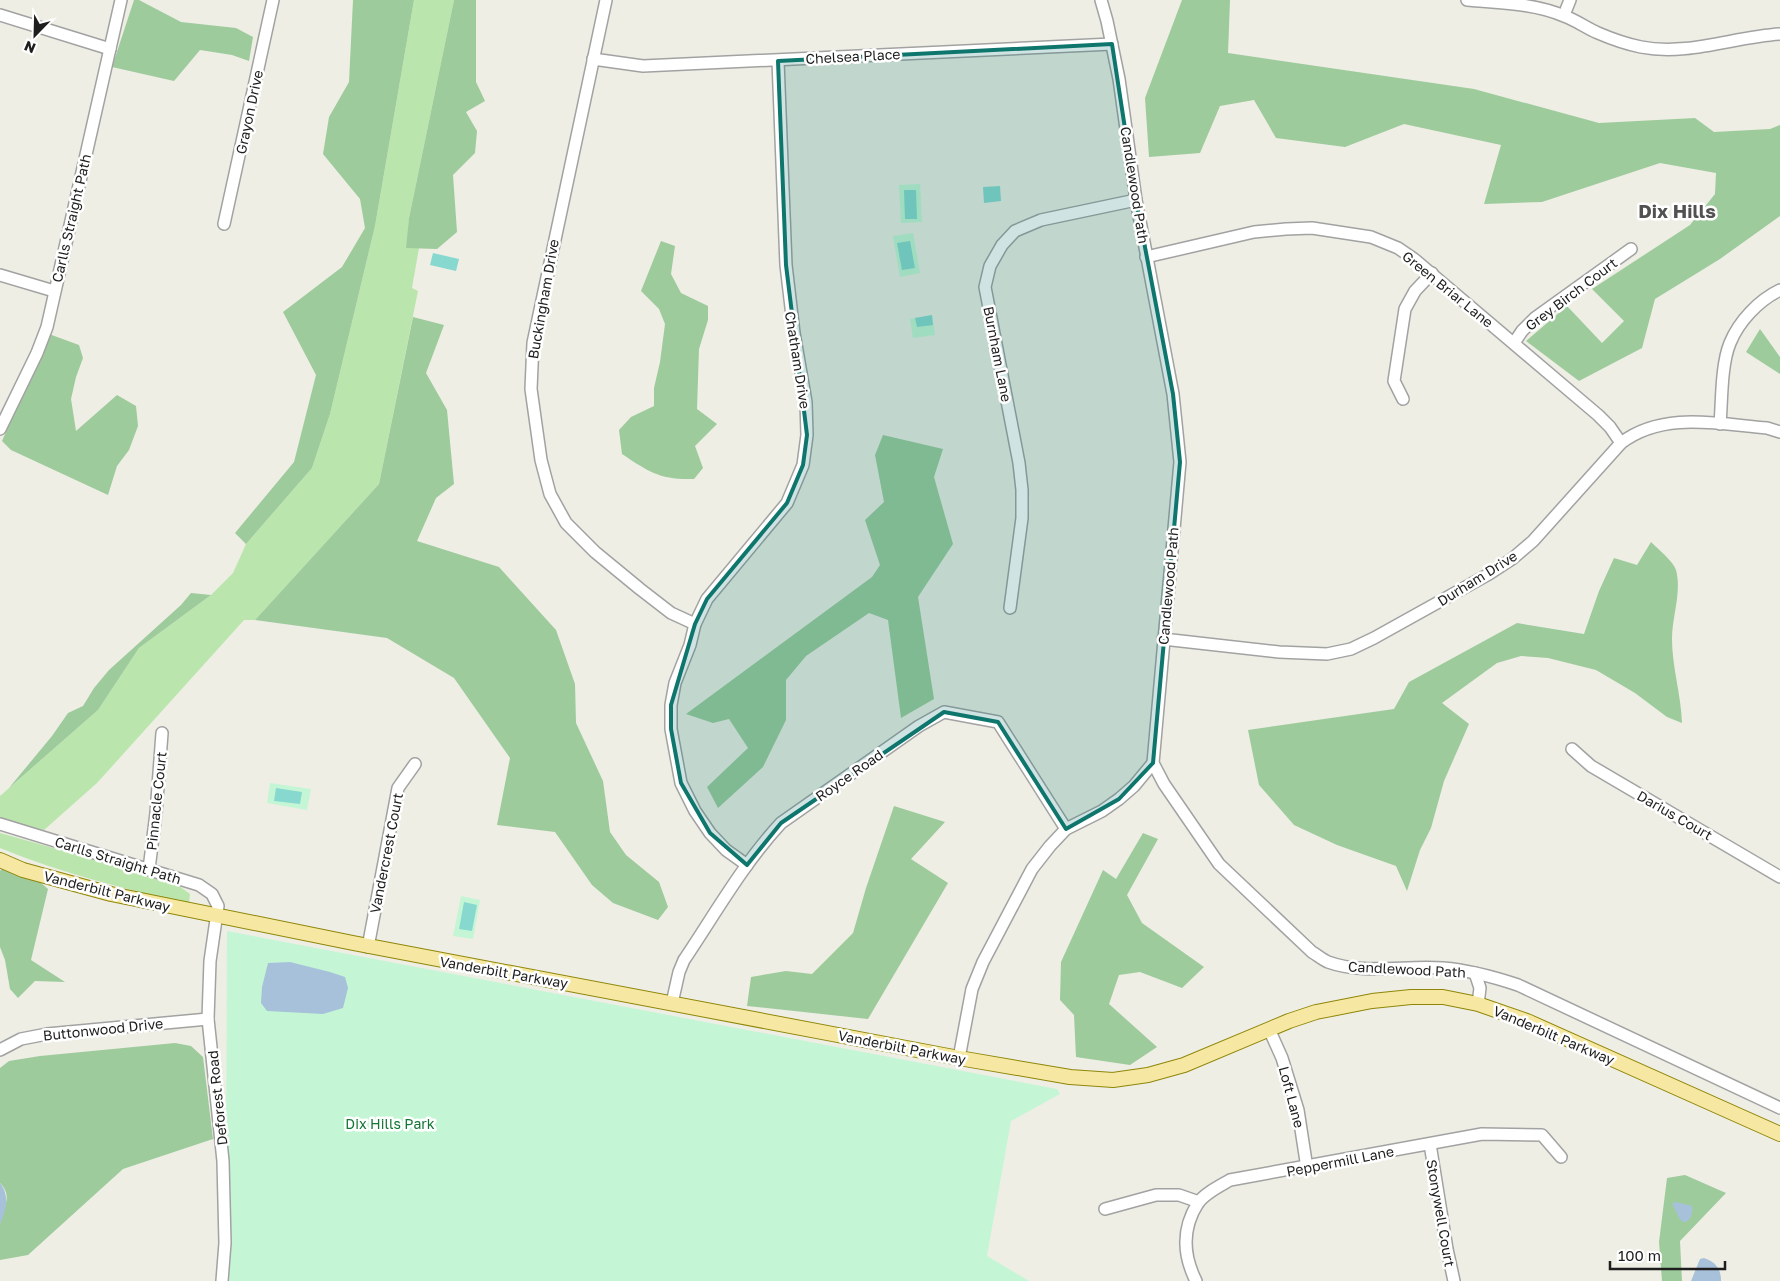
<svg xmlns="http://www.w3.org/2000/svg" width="1780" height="1281" font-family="'Golos Text',sans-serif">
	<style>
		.grass { fill: #bae6ad }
		.forest { fill: #9dcb9c }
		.park { fill: #c4f6d5 }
		.pitch { fill: #87d9cf }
		.water { fill: #a7c1da }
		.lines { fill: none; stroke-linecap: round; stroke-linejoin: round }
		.minor-casing { stroke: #a2a2a2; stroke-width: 14 }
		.major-casing { stroke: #8f8609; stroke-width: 16 }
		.minor { stroke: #fff; stroke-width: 11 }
		.major { stroke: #f6e8a2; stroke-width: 14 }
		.marked { fill: #0f766e; fill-opacity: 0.2; stroke: #0f766e; stroke-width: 4; stroke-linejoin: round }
		.labels { text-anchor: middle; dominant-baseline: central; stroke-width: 5; stroke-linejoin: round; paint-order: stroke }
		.street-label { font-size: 14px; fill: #1e1e1e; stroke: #fff }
		.park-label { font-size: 14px; fill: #127635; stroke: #fff }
		.district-label { font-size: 19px; font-weight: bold; fill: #515151; stroke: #fff }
	</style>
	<rect width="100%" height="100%" fill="#eeeee5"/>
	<g class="grass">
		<path d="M414,0H454L409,218L407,247L419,248L412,288L418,291L379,484L255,620H244L97,783L44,830L0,820V796L98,710L139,648L211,595L233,573L246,544L312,468L330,414L375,226Z"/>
		<path d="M0,833L146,874L179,886L190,894L189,904C125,889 61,873 0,848Z"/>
	</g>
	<g class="forest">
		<path d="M134,0H139L181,22L236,28L253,37L249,61L232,55L200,50L174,81L112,67Z"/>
		<path d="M353,0H414L375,226L330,414L312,468L246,544L235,533L294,462L316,375L283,312L342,267L365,228L360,199L323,154L329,117L349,82Z"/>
		<path d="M454,0H476V82L485,101L466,112L477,131L475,153L453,175L457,232L437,249L406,248L409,218Z"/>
		<path d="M1182,0H1230L1228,53L1474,89L1599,123L1695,118L1714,132L1770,129L1780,125V216L1720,259L1655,299L1642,348L1579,381L1526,341L1567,306L1602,343L1624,321L1592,289L1690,225L1715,194L1716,173L1660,163L1542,202L1484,204L1501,145L1404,124L1345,147L1276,138L1254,100L1220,106L1200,153L1149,157L1145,98Z"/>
		<path d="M661,241L675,246L671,274L681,293L708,306V320L699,349L697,409L717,424L695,446L703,468L694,479C660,480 649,472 622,454L619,430L631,417L654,406V388L660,362L665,324L659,309L641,291Z"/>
		<path d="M413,317L444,325L426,373L447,410L454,484L436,498L417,541L499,567L556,630L575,684L576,723L603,781L610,832L626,855L659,882L668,907L658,920L613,903L592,885L555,832L497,825L510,758L454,678L387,638L255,620L379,484Z"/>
		<path d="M1760,329L1780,357V374L1746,352Z"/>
		<path d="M49,334L79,345L83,358L76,377L71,399L76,431L117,395L136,406L138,426L129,450L117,466L108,495L11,450L2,441Z"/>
		<path d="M883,435L943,449L934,477L953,544L918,597L934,699L901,718L888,620L869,613L806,656L786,680V720L763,767L718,808L707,787L748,748L729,719L713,723L686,714L872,577L880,565L865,520L884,502L875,455Z"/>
		<path d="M1651,542C1657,548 1674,562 1676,570C1682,592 1672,616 1672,639C1672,667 1681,694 1682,723L1667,717L1635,693L1596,670L1548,658L1521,656L1497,663L1442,703L1469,724L1444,781L1431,828L1420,850L1407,891L1396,866L1337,845L1294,825L1259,785L1248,730L1394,709L1409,682L1517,623L1584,634L1599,591L1614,558L1637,565Z"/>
		<path d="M191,593L211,595L139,648L98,710L9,788L52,736L68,713L83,706L94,688L109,670L181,605Z"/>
		<path d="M894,806L945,822L911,859L948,883L868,1019L747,1006L751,977L786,971L812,974L853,933L866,888Z"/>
		<path d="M1143,833L1158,839L1127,895L1142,923L1204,967L1182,988L1140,972L1119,975L1109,1004L1157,1047L1130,1065L1076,1057L1074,1015L1060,1000L1061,962L1103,870L1116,879Z"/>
		<path d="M3,867L40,882L48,889L31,960L65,982L35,981L18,998L10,989L5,960L0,947V871Z"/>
		<path d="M175,1043L191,1046L203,1057L213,1139L123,1169L28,1255L0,1260C0,1249 0,1235 0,1224C2,1209 14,1197 0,1183V1068L9,1061L40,1056Z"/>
		<path d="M1685,1175L1726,1193L1680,1241L1682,1281H1662L1659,1242L1667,1178Z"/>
	</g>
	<g class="park">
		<path d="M920,184L922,222L901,223L899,185Z"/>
		<path d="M913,233L920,273L900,277L893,236Z"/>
		<path d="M932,315L935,335L913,338L910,319Z"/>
		<path d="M270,783L311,789L307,810L267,803Z"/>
		<path d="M461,896L480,900L473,939L453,936Z"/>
		<path d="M227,931L1057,1089L1060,1094L1011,1121L987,1256L1029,1281H223L226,1167Z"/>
	</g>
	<g class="pitch">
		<path d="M1000,186L1001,201L984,203L983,187Z"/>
		<path d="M904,190H916L917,219H905Z"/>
		<path d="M910,241L915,268L902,270L897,243Z"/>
		<path d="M433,253L459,259L456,271L430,265Z"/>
		<path d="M932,315L933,325L917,327L915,318Z"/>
		<path d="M276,788L302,792L300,804L274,801Z"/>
		<path d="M464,902L477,905L472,931L459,929Z"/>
	</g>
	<g class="water">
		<path d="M290,962L330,972L345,977L348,988L343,1008L323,1014L267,1011L261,1003L262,987L268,963Z"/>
		<path d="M0,1183C10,1195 6,1211 0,1224Z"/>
		<path d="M1676,1202L1692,1206C1694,1212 1688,1229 1680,1219C1677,1215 1676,1209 1672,1204Z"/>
		<path d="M1704,1258C1716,1262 1721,1269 1721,1281H1691L1700,1259Z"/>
	</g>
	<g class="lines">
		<g class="minor-casing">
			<g id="minor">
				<path d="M606,0L533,343L531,389L541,460L550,494L566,523L595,552L640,589L671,613L695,624"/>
				<path d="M1101,0L1107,21L1119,79L1136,200L1173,394L1180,462L1153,763L1164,784L1219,864L1312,952C1317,955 1323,960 1328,962C1364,975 1405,965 1443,968C1468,970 1494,977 1518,985L1780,1108"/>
				<path d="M1467,0C1499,3 1534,3 1564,16C1576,20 1586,28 1598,33C1612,39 1626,44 1641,47C1688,56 1733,37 1780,34"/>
				<path d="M0,15L110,49"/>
				<path d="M1564,15L1570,0"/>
				<path d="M593,59L643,66L1112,44"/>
				<path d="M224,224L273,0"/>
				<path d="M1146,257L1254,232L1286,229L1312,228L1371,237L1398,248L1414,259L1598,415L1610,427L1621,443"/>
				<path d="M0,275L54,291"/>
				<path d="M1514,343L1522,331L1535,318L1631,249"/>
				<path d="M1403,399L1394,381L1405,309L1415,291L1432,273"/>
				<path d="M1720,424C1722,400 1721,365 1730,343C1739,321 1759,300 1780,290"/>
				<path d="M0,429L37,353L47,327L121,0"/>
				<path d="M1010,608L1022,518V490L1019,463L985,287L990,266L1002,245L1015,231L1041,220L1136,200"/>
				<path d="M1163,639L1279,652L1327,654L1351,649L1374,638L1489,574L1512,559L1533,541L1621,443C1663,411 1718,424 1767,428L1780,432"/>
				<path d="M1572,749L1591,766L1780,877"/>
				<path d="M0,824L199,885L212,894L218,906L210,961L208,1019L223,1161L225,1243L222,1281"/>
				<path d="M747,865L726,850L710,833L695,811L681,783L671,729V705L675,683L690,645L695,624L707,599L787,503L803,465L807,435L806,402L794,333L786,265L778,61"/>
				<path d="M149,869L156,813L162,733"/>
				<path d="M368,947L398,788L415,764"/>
				<path d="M1475,973L1480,988L1478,1004"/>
				<path d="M672,1003L679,972L684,960C715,914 743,864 781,823L919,726L944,712L998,722L1066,829"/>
				<path d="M1269,1029L1282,1058L1298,1110L1307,1168"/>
				<path d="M0,1050L21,1039L47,1034L208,1019"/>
				<path d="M959,1058L972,989L983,962L1032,869L1050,846L1066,829L1102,811L1119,799L1134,786L1153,763"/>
				<path d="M1430,1144L1447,1249L1454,1281"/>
				<path d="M1105,1209L1156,1195H1179L1199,1202"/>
				<path d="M1196,1281C1183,1255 1182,1228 1198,1203C1205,1193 1220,1186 1230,1180L1482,1134L1542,1135L1561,1157"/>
			</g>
		</g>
		<g class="major-casing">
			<path id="major" d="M0,860L23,870L111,894L353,943L959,1058L1070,1077L1113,1080L1148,1075L1184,1065L1289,1021L1316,1012L1372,1001L1411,997H1443L1478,1004L1527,1021L1780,1134"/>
		</g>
		<use href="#minor" class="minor"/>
		<use href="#major" class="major"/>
	</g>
	<path class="marked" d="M1112,44L1136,200L1173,394L1180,462L1153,763L1119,799L1066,829L998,722L944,712L781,823L747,865L710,833L681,783L671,729V705L695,624L707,599L787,503L803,465L807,435L786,265L778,61Z"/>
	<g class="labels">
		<g class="street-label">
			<text transform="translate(853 56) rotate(-3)">Chelsea Place</text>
			<text transform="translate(249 112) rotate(-78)">Grayon Drive</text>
			<text transform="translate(1135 185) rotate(81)">Candlewood Path</text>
			<text transform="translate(71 218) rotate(-77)">Carlls Straight Path</text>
			<text transform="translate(1448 289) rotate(39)">Green Briar Lane</text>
			<text transform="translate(1571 294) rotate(-37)">Grey Birch Court</text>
			<text transform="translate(543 299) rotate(-80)">Buckingham Drive</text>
			<text transform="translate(998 354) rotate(79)">Burnham Lane</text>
			<text transform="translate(798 360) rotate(81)">Chatham Drive</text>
			<text transform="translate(1477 578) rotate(-32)">Durham Drive</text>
			<text transform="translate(1168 586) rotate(-85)">Candlewood Path</text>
			<text transform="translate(849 775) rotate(-35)">Royce Road</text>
			<text transform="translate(156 801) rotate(-84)">Pinnacle Court</text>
			<text transform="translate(1675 815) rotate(30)">Darius Court</text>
			<text transform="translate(386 853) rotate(-79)">Vandercrest Court</text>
			<text transform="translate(118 860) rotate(17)">Carlls Straight Path</text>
			<text transform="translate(107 891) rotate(14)">Vanderbilt Parkway</text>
			<text transform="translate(1407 969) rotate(3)">Candlewood Path</text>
			<text transform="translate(504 972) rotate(10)">Vanderbilt Parkway</text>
			<text transform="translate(103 1029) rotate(-6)">Buttonwood Drive</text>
			<text transform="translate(1554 1035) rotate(23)">Vanderbilt Parkway</text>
			<text transform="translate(902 1047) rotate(11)">Vanderbilt Parkway</text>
			<text transform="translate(1292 1097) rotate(75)">Loft Lane</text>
			<text transform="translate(217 1098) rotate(-96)">Deforest Road</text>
			<text transform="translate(1340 1161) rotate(-11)">Peppermill Lane</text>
			<text transform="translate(1441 1213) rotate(80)">Stonywell Court</text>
		</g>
		<g class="park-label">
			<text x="390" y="1123">Dix Hills Park</text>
		</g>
		<g class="district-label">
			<text x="1677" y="210">Dix Hills</text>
		</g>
	</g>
	<g transform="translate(35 35) rotate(203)" stroke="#ffffff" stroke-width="4" paint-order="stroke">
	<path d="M0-4L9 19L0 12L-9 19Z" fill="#1e1e1e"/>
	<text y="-8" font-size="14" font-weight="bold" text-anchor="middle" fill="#1e1e1e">N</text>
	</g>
	<path d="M1610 1261v8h115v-8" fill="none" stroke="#1e1e1e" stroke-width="2.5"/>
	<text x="1618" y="1261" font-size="15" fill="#1e1e1e" stroke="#ffffff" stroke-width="4" paint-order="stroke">100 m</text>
</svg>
